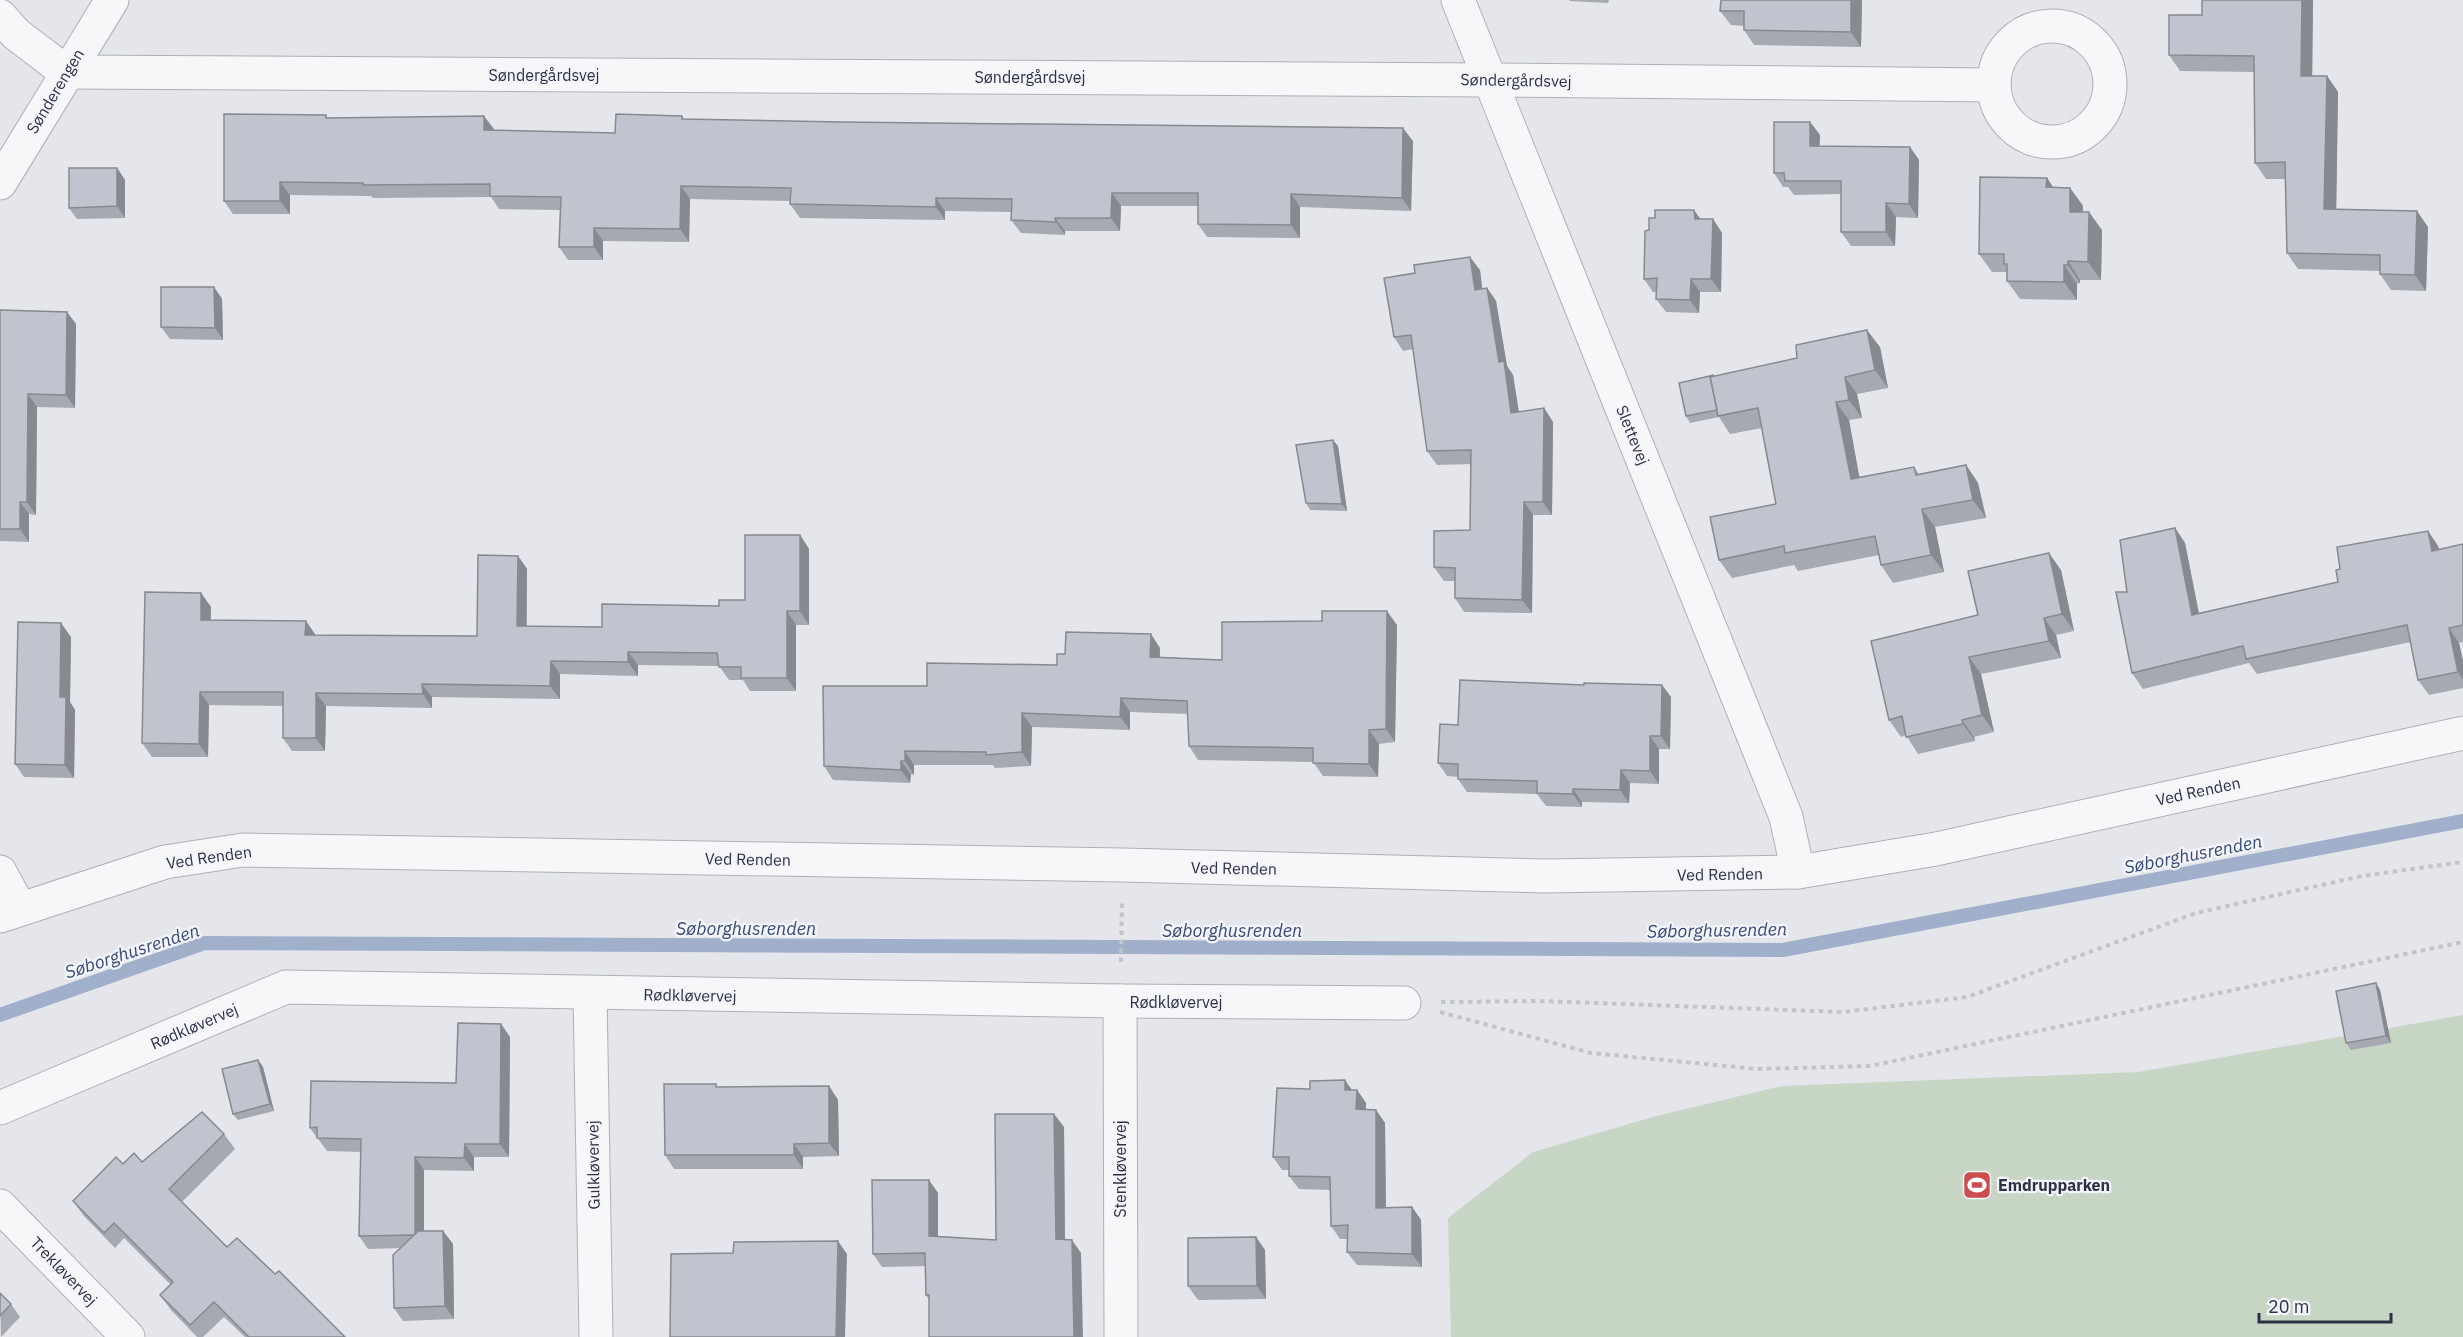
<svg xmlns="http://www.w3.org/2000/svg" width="2463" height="1337" font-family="'IBM Plex Sans',sans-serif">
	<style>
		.green { fill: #c7d5c5 }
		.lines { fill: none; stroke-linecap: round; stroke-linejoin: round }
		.stream { stroke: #a0afca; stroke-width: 14 }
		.minor-casing { stroke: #adb0b9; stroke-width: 35 }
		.path { stroke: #c2c4cb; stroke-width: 4; stroke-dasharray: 4.5 4.5; stroke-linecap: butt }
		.minor { stroke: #f7f7fa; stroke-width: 33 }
		.wall { fill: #a6a9b1 }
		.shaded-wall { fill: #878990 }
		.building { fill: #c1c4ce; stroke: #878990; stroke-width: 1.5 }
		.labels { text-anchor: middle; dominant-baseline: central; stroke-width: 4.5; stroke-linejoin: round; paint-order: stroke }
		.street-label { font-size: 16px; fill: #2c3144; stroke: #f4f5f9 }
		.poi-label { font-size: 16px; font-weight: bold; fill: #2c3144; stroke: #f4f5f9; text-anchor: start }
		.water-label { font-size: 18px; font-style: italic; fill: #364a77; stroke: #f4f5f9 }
	</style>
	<rect width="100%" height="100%" fill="#e4e6eb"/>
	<path class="green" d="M2463,1015V1337H1451L1448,1218L1533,1152L1656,1116L1782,1086L2139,1072Z"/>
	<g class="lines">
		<path class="stream" d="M0,1015L205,943L1783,950L2463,821"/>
		<g class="minor-casing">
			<g id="minor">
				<path d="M1458,0L1786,817L1798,872"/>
				<path d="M0,16L16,34L66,72L1491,80L1994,85"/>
				<circle cx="2052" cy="84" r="58"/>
				<path d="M0,183L112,0"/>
				<path d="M0,872L20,909"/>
				<path d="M0,916L165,862L243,850L1123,865L1546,876L1798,872L1936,849L2463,733"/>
				<path d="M590,994L596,1337"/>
				<path d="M1120,1001L1121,1337"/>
				<path d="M0,1108L286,987L1120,1001L1404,1003"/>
				<path d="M0,1206L128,1337"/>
			</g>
		</g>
		<g class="path">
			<path d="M1121,962L1122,903"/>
			<path d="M1441,1002L1540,1001L1843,1012L1967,997L2196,913L2362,876L2463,862"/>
			<path d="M1440,1012L1591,1053L1757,1069L1870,1066L2463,942"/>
		</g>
		<use href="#minor" class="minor"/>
	</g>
	<g class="wall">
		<path d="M1569,0H1609L1608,3L1570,1Z"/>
		<path d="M1721,0H1862L1861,47L1754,45L1744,30V26L1731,25L1720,11Z"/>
		<path d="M2202,0H2313L2312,76H2327L2338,92L2336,209L2428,227L2426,291L2391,290L2380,274V271L2298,269L2287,253L2285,179H2266L2255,163V72L2180,71L2169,55L2202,15Z"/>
		<path d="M326,115L327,118L494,130L615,133L682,116L684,119L1413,141L1411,211L1300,207V238L1207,237L1198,224V206H1121L1120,231H1065V235L1021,233L1011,220L1012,212L945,211V220L800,218L790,204V201L690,199L689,242L603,241V260H568L559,247L560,210L499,209L491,197L373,198L371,196L290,195V214H233L224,201Z"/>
		<path d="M1810,122L1820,135L1819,146L1910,147L1919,160L1918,218L1896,217L1895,246H1851L1841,232V194L1794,195L1788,187H1783L1774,173Z"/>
		<path d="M117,168L125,180V218L77,219L69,208Z"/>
		<path d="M2047,178L2053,187L2070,188L2083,206V212L2102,230L2101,280H2080V283L2077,284V300L2020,299L2007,281V272H1992L1979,254Z"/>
		<path d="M1701,219H1713L1722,233L1721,292H1700L1699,313L1666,312L1656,299V292H1653L1644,279Z"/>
		<path d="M1480,270L1482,289L1487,288L1496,301L1507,366L1513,375L1519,412L1544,408L1553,422L1552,515H1533L1532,613L1464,612L1455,598V581H1444L1434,567L1470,530L1471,464L1437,465L1427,451L1413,349L1403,351L1394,337Z"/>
		<path d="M214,287L222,299L223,340L170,339L161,327Z"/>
		<path d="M0,310L67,312L76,324L75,408L37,407L36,515L29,514V542L0,541Z"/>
		<path d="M1880,347L1888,388L1857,394L1862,418L1849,420L1859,477L1914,467L1919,474L1966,465L1978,483L1986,518L1935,527L1944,572L1893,583L1881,565L1879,555L1798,571L1794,565L1732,578L1719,560L1776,504L1762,428L1730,434L1719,417L1690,423L1686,416Z"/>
		<path d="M1338,446L1347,511L1310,510L1306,503Z"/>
		<path d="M2175,528L2185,543L2199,613L2338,582L2340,569L2428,531L2438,546L2439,550L2463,544V642L2459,643L2463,661V688L2429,695L2418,680L2411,642L2257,674L2249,663L2143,689L2132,673L2127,592Z"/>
		<path d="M800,535L809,549V625H796V691H750L743,680H729L719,666L638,665V676L560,674V699L432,697V708L326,706L325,751H292L283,738V706L209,705L208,757H152L142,743L201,593L211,607V620L315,635L477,636L518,556L527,569V626L602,627L719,606L745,600Z"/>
		<path d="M2061,570L2074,631L2056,635L2061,658L1981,674L1994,732L1974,737L1975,741L1918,754L1906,735L1901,737L1889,720L1978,615Z"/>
		<path d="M1397,625L1395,742L1379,744L1378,777L1323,776L1313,762L1198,760L1189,746L1188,714L1130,712V730L1032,727L1031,766L995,768L993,765H914V775L911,774L910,783L833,780L824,766L927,686L1057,665L1065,654L1160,648V657L1222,660Z"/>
		<path d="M71,637L70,702L75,710L74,778L24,777L15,764Z"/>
		<path d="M1584,685H1662L1671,697L1670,749H1659V784L1630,783L1629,803L1582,802V807L1546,806L1537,794L1467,792L1458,779V777L1447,776L1438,763Z"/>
		<path d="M2376,983L2380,990L2391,1043L2351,1050L2346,1043Z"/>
		<path d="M501,1024L510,1037L509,1157H474V1171L424,1170V1231H443L453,1244L454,1319L403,1321L394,1308L401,1248L368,1249L359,1236L361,1152L327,1151L310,1128L456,1083Z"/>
		<path d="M258,1060L263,1067L274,1111L238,1120L233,1114Z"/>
		<path d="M829,1086L838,1100L839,1156L803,1157V1169H674L665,1155Z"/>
		<path d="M1352,1090H1357L1366,1103V1110H1376L1385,1123L1386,1208L1412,1207L1421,1220L1422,1267L1357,1265L1347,1252L1348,1239H1340L1331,1226L1330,1190L1299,1189L1289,1176V1170H1282L1273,1157Z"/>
		<path d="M1054,1114L1064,1127L1065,1240L1081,1253L929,1300L926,1295L925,1266L882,1267L873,1254L938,1193V1236L996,1240Z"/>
		<path d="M224,1134L235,1149L182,1202L227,1247L275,1274L345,1337H245L224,1317L203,1337H197L171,1310L160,1295L171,1285L124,1238L115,1248L84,1216L73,1201L123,1164L142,1162Z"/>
		<path d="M1256,1237L1265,1250L1266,1299L1198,1300L1188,1286Z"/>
		<path d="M0,1293L11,1304L20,1317L1,1337Z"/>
	</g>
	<g class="shaded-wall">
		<path d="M1851,0H1862L1861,47L1851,32Z"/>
		<path d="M2302,0H2313L2312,92L2301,76Z"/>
		<path d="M2327,76L2338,92L2336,225L2324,209Z"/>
		<path d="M484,116L494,129L493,143L484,130Z"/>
		<path d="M1810,122L1820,135L1819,160L1810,146Z"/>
		<path d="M1403,128L1413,141L1411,211L1402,198Z"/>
		<path d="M1910,147L1919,160L1918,218L1909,204Z"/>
		<path d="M117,168L125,180V218L117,206Z"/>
		<path d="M2047,178L2059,197L2046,187Z"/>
		<path d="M280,182L290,195V214L280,201Z"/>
		<path d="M681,186L690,199L689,242L680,229Z"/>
		<path d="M2070,188L2083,206L2082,230L2070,212Z"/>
		<path d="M1112,193L1121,206L1120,231L1111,218Z"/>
		<path d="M1291,194L1300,207V238L1291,225Z"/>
		<path d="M936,198L945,211V220L936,207Z"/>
		<path d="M1886,203L1896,217L1895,246L1886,232Z"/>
		<path d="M1694,210L1704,224L1695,219Z"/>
		<path d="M2417,211L2428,227L2426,291L2415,275Z"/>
		<path d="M2089,212L2102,230L2101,280L2088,262Z"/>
		<path d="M1055,218L1065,231V235L1056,222Z"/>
		<path d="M1713,219L1722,233L1721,292L1711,279Z"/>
		<path d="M594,228L603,241V260L594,247Z"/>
		<path d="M1470,257L1480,270L1484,303L1475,290Z"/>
		<path d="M2068,261L2080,280V283L2068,265Z"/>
		<path d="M2064,265L2077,284V300L2064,282Z"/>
		<path d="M1691,279L1700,292L1699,313L1690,300Z"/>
		<path d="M214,287L222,299L223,340L215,328Z"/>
		<path d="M1487,288L1496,301L1507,366L1513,375L1521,426L1511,413L1499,362Z"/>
		<path d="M67,312L76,324L75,408L66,395Z"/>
		<path d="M1867,330L1880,347L1888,388L1875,370Z"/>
		<path d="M1845,377L1857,394L1862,418L1849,400Z"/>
		<path d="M28,394L37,407L36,515L27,502Z"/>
		<path d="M1836,402L1849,420L1863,497L1851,479Z"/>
		<path d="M1544,408L1553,422L1552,515L1543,502Z"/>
		<path d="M1333,440L1338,446L1347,511L1342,504Z"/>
		<path d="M1966,465L1978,483L1986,518L1973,500Z"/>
		<path d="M20,502L29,514V542L20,529Z"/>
		<path d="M1524,502L1533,515L1532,613L1522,600Z"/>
		<path d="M1922,509L1935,527L1944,572L1931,555Z"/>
		<path d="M2175,528L2185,543L2202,630L2192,615Z"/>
		<path d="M2428,531L2438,546L2443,567L2432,551Z"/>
		<path d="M800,535L809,549V625L800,611Z"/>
		<path d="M2049,553L2061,570L2074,631L2062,614Z"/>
		<path d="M518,556L527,569L526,639L517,626Z"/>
		<path d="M201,593L211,607L210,633L201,620Z"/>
		<path d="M787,611L796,625V691L787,678Z"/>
		<path d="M1387,611L1397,625L1395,742L1386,729Z"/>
		<path d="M2044,618L2056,635L2061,658L2049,641Z"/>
		<path d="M306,621L315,634V648L305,635Z"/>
		<path d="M61,623L71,637L70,702L75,710L74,778L65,765L60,697Z"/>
		<path d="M2449,628L2459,643L2463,661V680L2458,672Z"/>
		<path d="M1151,634L1160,648L1159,670L1150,657Z"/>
		<path d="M628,652L638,665V676L628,662Z"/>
		<path d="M1969,657L1981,674L1994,732L1982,715Z"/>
		<path d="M551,661L560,674V699L550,686Z"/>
		<path d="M422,684L432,697V708L423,694Z"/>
		<path d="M1662,685L1671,697L1670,749L1661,736Z"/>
		<path d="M200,692L209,705L208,757L199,744Z"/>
		<path d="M316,693L326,706L325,751L316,738Z"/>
		<path d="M1121,698L1130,712V730L1120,717Z"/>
		<path d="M1022,713L1032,727L1031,766L1022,752Z"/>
		<path d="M1962,720L1974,737L1975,741L1963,724Z"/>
		<path d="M1369,730L1379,744L1378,777L1369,764Z"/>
		<path d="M1650,736L1659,749V784L1650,771Z"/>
		<path d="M905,751L914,765V775L905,761Z"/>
		<path d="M901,761L911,774L910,783L901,770Z"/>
		<path d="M1621,770L1630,783L1629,803L1620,790Z"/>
		<path d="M1573,789L1582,802V807L1573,794Z"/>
		<path d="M2376,983L2380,990L2391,1043L2386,1036Z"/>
		<path d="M501,1024L510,1037L509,1157L500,1144Z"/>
		<path d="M258,1060L263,1067L274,1111L270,1104Z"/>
		<path d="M1345,1080L1354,1093L1345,1090Z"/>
		<path d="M829,1086L838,1100L839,1156L829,1143Z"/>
		<path d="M1357,1090L1366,1103L1365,1123L1356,1109Z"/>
		<path d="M1376,1110L1385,1123L1386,1221L1376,1208Z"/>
		<path d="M1054,1114L1064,1127L1065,1252L1056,1239Z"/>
		<path d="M465,1144L474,1157V1171L464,1158Z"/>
		<path d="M794,1144L803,1157V1169L794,1155Z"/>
		<path d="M415,1157L424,1170V1247L415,1234Z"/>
		<path d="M929,1180L938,1193V1249L929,1236Z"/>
		<path d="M1412,1207L1421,1220L1422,1267L1412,1254Z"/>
		<path d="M443,1231L453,1244L454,1319L445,1306Z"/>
		<path d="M1256,1237L1265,1250L1266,1299L1257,1286Z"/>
		<path d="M1072,1240L1081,1253L1083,1337H1074Z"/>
		<path d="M838,1241L847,1254L845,1337H836Z"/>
	</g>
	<g class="building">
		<path d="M1721,0H1851V32L1744,30V11H1720Z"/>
		<path d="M2202,0H2302L2301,76H2327L2324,209L2417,211L2415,275L2380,274V255L2287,253L2285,162L2255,163L2254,56L2169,55V15H2202Z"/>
		<path d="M224,114L326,115V118L484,116V130L615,133L616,114L682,116V119L841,122L1403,128L1402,198L1291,194V225L1198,224V193H1112L1111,218H1055L1056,222L1011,220L1012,199L936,198V207L790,204L791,188L681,186L680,229L594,228V247H559L561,197L490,196V184L363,185V183L280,182V201H224Z"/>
		<path d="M1774,122H1810V146L1910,147L1909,204L1886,203V232H1841V181H1785L1784,173H1774Z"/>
		<path d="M69,168H117V206L69,208Z"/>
		<path d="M1980,177L2047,178L2046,187L2070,188V212H2089L2088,262L2068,261V265H2064V282L2007,281V264H2004V254H1979Z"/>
		<path d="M1655,210H1694L1695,219H1713L1711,279H1691L1690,300L1656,299L1657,278L1644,279L1645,231L1649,230V218H1655Z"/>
		<path d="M1470,257L1475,290L1487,288L1499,362L1504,361L1511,413L1544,408L1543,502H1524L1522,600L1455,598V568L1434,567V531L1470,530L1471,450L1427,451L1411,335L1394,337L1384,278L1415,273L1414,265Z"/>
		<path d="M161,287H214L215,328L161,327Z"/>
		<path d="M0,310L67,312L66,395L28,394L27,502H20V529H0Z"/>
		<path d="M1867,330L1875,370L1845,377L1849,400L1836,402L1851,479L1914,467L1916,475L1966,465L1973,500L1922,509L1931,555L1881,565L1875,536L1785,553L1784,546L1719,560L1710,517L1776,504L1758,408L1718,416L1710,377L1797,358L1796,345Z"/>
		<path d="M1714,375L1710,377L1717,410L1686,416L1679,383Z"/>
		<path d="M1333,440L1342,504L1306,503L1296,445Z"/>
		<path d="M2175,528L2192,615L2338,582L2336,570L2340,569L2337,547L2428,531L2432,551L2463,544V625L2449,628L2458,672L2418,680L2407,625L2246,659L2243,646L2132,673L2116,592H2127L2120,540Z"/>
		<path d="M745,535H800V611H787V678H741V667H719L717,653L628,652V662L551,661L550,686L422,684L423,694L316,693V738H283V692H200L199,744L142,743L145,592L201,593V620L306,621L305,635L477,636L478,555L518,556L517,626L602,627V604L719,606V600H745Z"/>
		<path d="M2049,553L2062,614L2044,618L2049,641L1969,657L1982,715L1962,720L1963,724L1906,737L1902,716L1889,720L1871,641L1978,615L1968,571Z"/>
		<path d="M1322,611H1387L1386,729L1369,730V764L1313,763V748L1189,746L1187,701L1121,698L1120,717L1022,713V752L986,755V752L905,751V761H901V770L824,766L823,686H927V663L1057,665V654H1065L1066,632L1151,634L1150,657L1222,660V622L1322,621Z"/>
		<path d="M18,622L61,623L60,697H66L65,765L15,764Z"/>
		<path d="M1460,680L1584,685V683L1662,685L1661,736H1650V771L1621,770L1620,790L1573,789V794L1537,793V781L1458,779V764L1438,763L1440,724L1458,725Z"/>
		<path d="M2376,983L2386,1036L2346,1043L2336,991Z"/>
		<path d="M458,1023L501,1024L500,1144H465L464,1158L415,1157V1234L418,1231H443L445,1306L394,1308L393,1255L414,1235L359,1236L361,1139L317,1138V1127L310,1128L311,1081L456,1083Z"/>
		<path d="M258,1060L270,1104L233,1114L222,1069Z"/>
		<path d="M1345,1080V1090H1357L1356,1109L1376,1110V1208L1412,1207V1254L1347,1252L1348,1225L1331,1226L1330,1177L1289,1176V1157H1273L1277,1088L1310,1089V1081Z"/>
		<path d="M664,1084H716V1087L829,1086V1143L794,1144V1155H665Z"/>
		<path d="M202,1112L224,1134L169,1189L227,1247L237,1238L275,1274L279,1271L345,1337H249L214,1302L190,1325L160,1295L173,1282L114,1223L104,1233L73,1201L116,1157L123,1164L134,1153L142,1162Z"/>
		<path d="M995,1114H1054L1056,1239L1072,1240L1074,1337H929V1295H926L925,1253L873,1254L872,1180H929V1236L996,1240Z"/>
		<path d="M1256,1237L1257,1286H1188V1238Z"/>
		<path d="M838,1241L836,1337H670L671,1254L733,1253L734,1242Z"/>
		<path d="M0,1293L11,1304L0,1316Z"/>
	</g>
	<defs>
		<g id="stadium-square" transform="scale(1.5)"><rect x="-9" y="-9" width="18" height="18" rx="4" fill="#cc4d4f" stroke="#f4f5f9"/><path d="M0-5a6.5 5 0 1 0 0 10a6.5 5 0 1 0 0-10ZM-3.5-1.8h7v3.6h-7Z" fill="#fff"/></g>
	</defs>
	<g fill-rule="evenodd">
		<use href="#stadium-square" x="1977" y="1185"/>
	</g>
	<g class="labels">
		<g class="street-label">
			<text x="544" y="75">Søndergårdsvej</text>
			<text x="1030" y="77">Søndergårdsvej</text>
			<text transform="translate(1516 80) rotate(1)">Søndergårdsvej</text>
			<text transform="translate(55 91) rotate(-59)">Sønderengen</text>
			<text transform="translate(1633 435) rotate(68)">Slettevej</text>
			<text transform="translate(2198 791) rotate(-12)">Ved Renden</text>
			<text transform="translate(209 857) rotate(-8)">Ved Renden</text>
			<text transform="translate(748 859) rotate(1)">Ved Renden</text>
			<text transform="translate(1234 868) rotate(1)">Ved Renden</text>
			<text transform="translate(1720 874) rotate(-1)">Ved Renden</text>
			<text transform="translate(690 995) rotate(1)">Rødkløvervej</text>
			<text x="1176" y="1002">Rødkløvervej</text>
			<text transform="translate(194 1026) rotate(-23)">Rødkløvervej</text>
			<text transform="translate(593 1165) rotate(-91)">Gulkløvervej</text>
			<text transform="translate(1120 1169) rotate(-90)">Stenkløvervej</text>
			<text transform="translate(64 1271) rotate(46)">Trekløvervej</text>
		</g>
		<g class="poi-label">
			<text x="1998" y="1185">Emdrupparken</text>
		</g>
		<g class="water-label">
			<text transform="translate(2193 854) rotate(-11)">Søborghusrenden</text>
			<text x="746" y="928">Søborghusrenden</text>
			<text x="1232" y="930">Søborghusrenden</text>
			<text transform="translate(1717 930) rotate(-1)">Søborghusrenden</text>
			<text transform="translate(132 951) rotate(-18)">Søborghusrenden</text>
		</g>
	</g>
	<path d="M2259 1313v9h132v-9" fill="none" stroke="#2c3144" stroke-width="3"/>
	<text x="2268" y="1313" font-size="18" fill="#2c3144" stroke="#f4f5f9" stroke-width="4.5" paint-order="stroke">20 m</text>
</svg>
